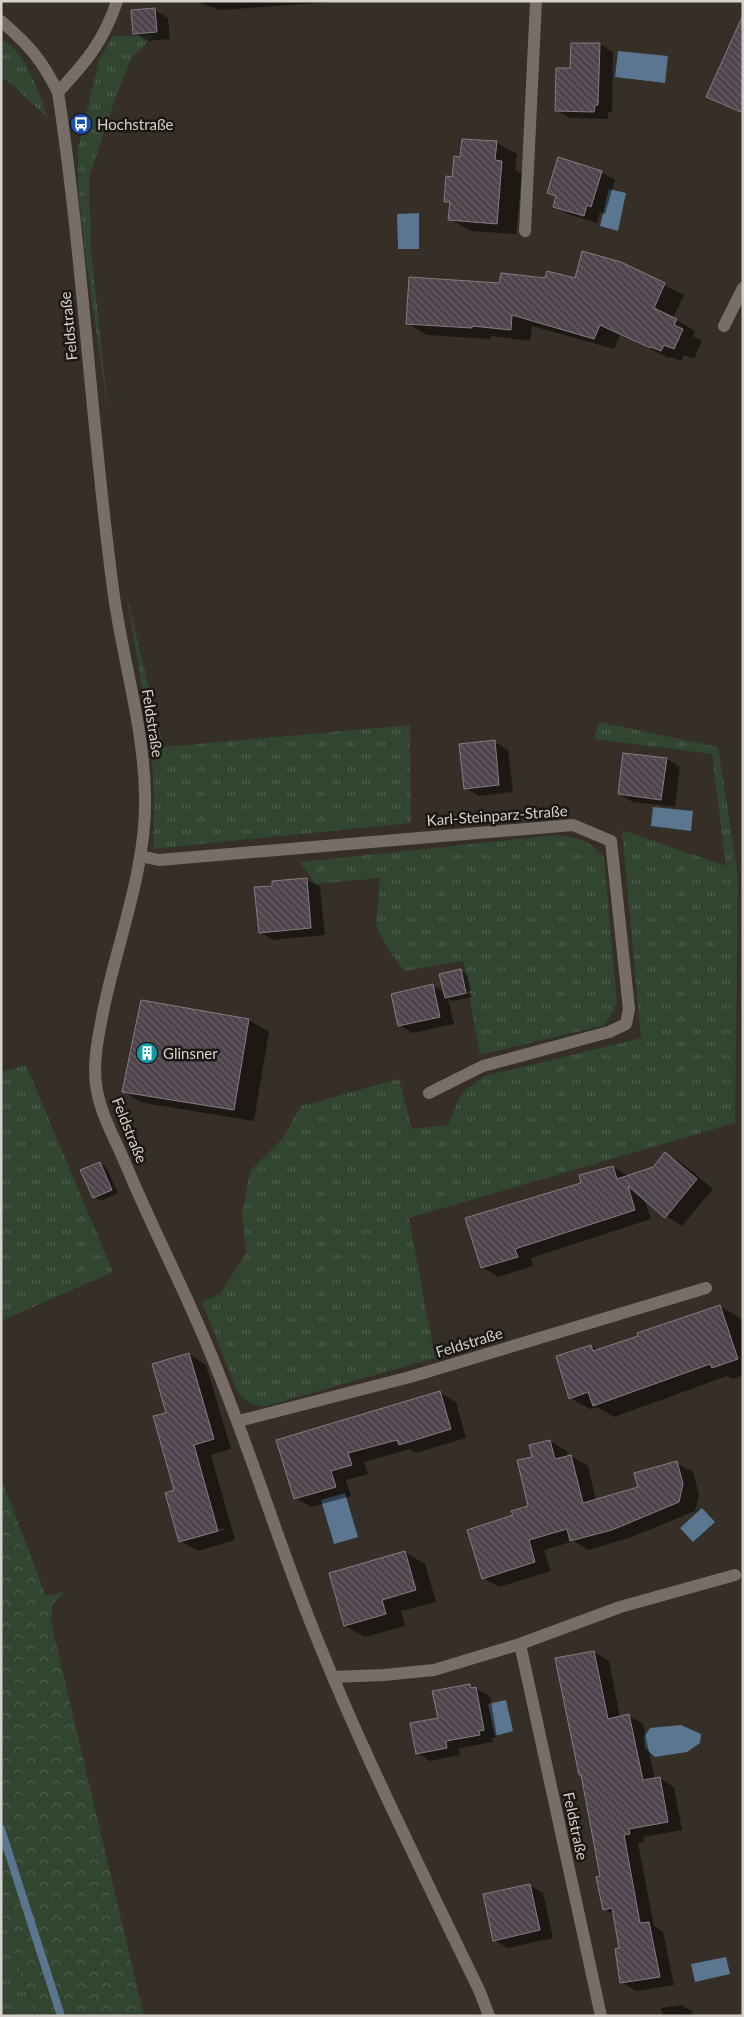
<svg xmlns="http://www.w3.org/2000/svg" width="744" height="2017" font-family="Lato,sans-serif">
	<style>
		.grass { fill: url(#grass-tufts) }
		.forest { fill: url(#forest-crowns) }
		.water { fill: #5a7690 }
		.shadow { fill: #0007; fill-rule: evenodd }
		.lines { fill: none; stroke-linecap: round; stroke-linejoin: round }
		.stream { stroke: #5a7690; stroke-width: 8 }
		.building { fill: url(#building-back-hatch); stroke: #857c83 }
		.minor { stroke: #776f67; stroke-width: 12 }
		.labels { text-anchor: middle; dominant-baseline: central; stroke-width: 5; stroke-linejoin: round; paint-order: stroke }
		.poi-label { font-size: 15px; fill: #d6d2cd; stroke: #1a1714; text-anchor: start }
		.street-label { font-size: 15px; fill: #d6d2cd; stroke: #1a1714 }
	</style>
	<defs>
		<pattern id="grass-tufts" width="24" height="20" patternUnits="userSpaceOnUse" patternTransform="scale(1.25)"><rect width="24" height="20" fill="#324531"/><path d="M3 7l-1-3M5 7V3M7 7l1-3M15 17l-1-3M17 17v-4M19 17l1-3" fill="none" stroke="#4f5f4e"/></pattern>
		<pattern id="forest-crowns" width="20" height="18" patternUnits="userSpaceOnUse" patternTransform="scale(1.25)"><rect width="20" height="18" fill="#324531"/><path d="M2 6a3 3 0 1 1 6 0M12 15a3 3 0 1 1 6 0" fill="none" stroke="#4f5f4e"/></pattern>
		<pattern id="building-back-hatch" width="6" height="6" patternUnits="userSpaceOnUse" patternTransform="scale(1.25)"><rect width="6" height="6" fill="#4e454c"/><path d="M-1 5l2 2M0 0l6 6M5-1l2 2" fill="none" stroke="#675f65"/></pattern>
	</defs>
	<rect width="100%" height="100%" fill="#352f27"/>
	<g class="grass">
		<path d="M154,35L131,59L114,102L89,178L91,250L109,419L86,260L78,189V148L99,60L113,36Z"/>
		<path d="M1,40C24,46 41,97 48,118L7,80L1,78Z"/>
		<path d="M126,593L163,747L410,725L411,823L153,849L154,796L151,739Z"/>
		<path d="M599,722L718,747L738,875L735,1123L409,1218L435,1358L263,1407L248,1402L238,1394L202,1302L220,1294L246,1253L242,1214L250,1171L283,1138L301,1106L399,1079L412,1129L448,1125L459,1098L468,1088L485,1076L641,1038L622,830L726,866L712,754L594,739Z"/>
		<path d="M557,835C578,838 591,840 604,858L617,1004L605,1025L480,1055L463,961L404,971L389,951L376,926L380,878L315,884L300,862Z"/>
		<path d="M26,1065L113,1272L1,1321V1072Z"/>
		<path d="M1,1909L35,2016H1Z"/>
	</g>
	<path class="forest" d="M1,1478L46,1596L64,1592L52,1605L51,1622L144,2016H35L1,1909Z"/>
	<g class="water">
		<path d="M618,51L668,56L665,83L615,77Z"/>
		<path d="M609,189L626,193L618,231L600,226Z"/>
		<path d="M419,213V249H398L397,214Z"/>
		<path d="M653,807L693,811L691,831L651,826Z"/>
		<path d="M345,1493L358,1537L334,1544L321,1500Z"/>
		<path d="M702,1508L715,1522L693,1542L680,1528Z"/>
		<path d="M506,1700L513,1731L495,1736L488,1704Z"/>
		<path d="M681,1725L701,1734L700,1743L687,1752L655,1757L645,1748L644,1737L650,1728Z"/>
		<path d="M726,1957L730,1974L695,1982L691,1964Z"/>
	</g>
	<g class="shadow">
		<path d="M194,1H348L220,10Z"/>
		<path d="M154,10L168,18L170,39L148,41L134,33Z"/>
		<path d="M743,42V114L708,96Z"/>
		<path d="M600,44L613,52L612,112H608V119L570,118L556,110L571,69Z"/>
		<path d="M497,143L517,154L515,170L522,174L516,234L470,231L450,219L451,204L446,201L461,158Z"/>
		<path d="M601,172L615,180L605,214L600,212L597,223L568,214L554,206L557,197L548,192Z"/>
		<path d="M620,264L684,295L673,318L695,331L693,336L702,341L694,359L684,355L681,361L670,357L669,358L620,335L614,349L532,326L530,341L491,336V339L426,335L407,323L501,285L546,279L575,280Z"/>
		<path d="M495,742L508,750L513,792L479,796L465,788Z"/>
		<path d="M667,759L680,767L675,807L633,802L619,794Z"/>
		<path d="M306,879L320,887L325,935L273,940L260,932L274,887Z"/>
		<path d="M461,971L467,974L471,991L450,996V998L471,993L472,997L452,1001L448,999L454,1024L413,1033L399,1025L433,986L445,992Z"/>
		<path d="M249,1020L269,1032L254,1121L144,1103L124,1092Z"/>
		<path d="M666,1154L682,1163L713,1189L682,1226L666,1216L644,1198L651,1219L531,1258L533,1266L498,1277L482,1267L613,1167L629,1176L653,1168Z"/>
		<path d="M100,1163L106,1167L118,1193L101,1201L94,1197Z"/>
		<path d="M720,1306L740,1318L743,1326V1375L733,1379L727,1376L614,1417L597,1407L590,1409L570,1398L591,1346L598,1350Z"/>
		<path d="M189,1354L206,1365L231,1449L211,1455L235,1540L198,1551L180,1541L168,1414ZM224,1528V1530L192,1539V1537Z"/>
		<path d="M440,1393L456,1402L466,1438L416,1453L410,1449L364,1462L368,1474L346,1480L351,1496L311,1507L295,1498L278,1441Z"/>
		<path d="M550,1441L567,1451L568,1457L571,1456L588,1466L596,1500L639,1488L676,1463L693,1472L699,1495L695,1511L629,1538L588,1550L574,1541L544,1550L551,1571L499,1587L483,1578L515,1516L529,1507L533,1458Z"/>
		<path d="M405,1552L425,1564L436,1602L401,1611L405,1626L365,1637L345,1626Z"/>
		<path d="M594,1652L609,1661L620,1718L629,1716L643,1724L655,1779L660,1778L674,1787L682,1830L644,1837V1842L638,1843L654,1926L663,1932L674,1985L636,1991L621,1982V1949L615,1915L604,1909Z"/>
		<path d="M470,1685L490,1696L497,1737L492,1738L493,1742L459,1748L460,1755L430,1761L417,1753L439,1719Z"/>
		<path d="M529,1885L543,1893L553,1938L508,1948L494,1940Z"/>
		<path d="M681,2005L692,2011L693,2016H663L661,2008Z"/>
	</g>
	<g class="lines">
		<path class="stream" d="M1,1829L61,2016"/>
	</g>
	<g class="building">
		<path d="M155,8L157,32L133,34L131,10Z"/>
		<path d="M743,15V113L706,97Z"/>
		<path d="M571,43H600L598,105H595L594,112L555,111L556,68H570Z"/>
		<path d="M462,139L497,141L495,160L502,161L497,224L448,220L450,202H444L446,176L452,177L454,156L460,157Z"/>
		<path d="M558,157L602,171L591,207L587,205L584,216L553,207L556,196L547,193Z"/>
		<path d="M582,251L621,262L665,283L654,308L677,319L674,325L683,329L674,349L664,345L661,351L651,347L650,348L600,325L594,339L512,315L511,330L472,326V328L406,324L409,277L499,283L501,273L545,278L547,271L575,278Z"/>
		<path d="M495,740L499,785L464,789L459,744Z"/>
		<path d="M623,753L667,758L661,800L618,794Z"/>
		<path d="M307,878L311,928L259,933L254,887L272,886V881Z"/>
		<path d="M461,969L466,993L445,998L439,974Z"/>
		<path d="M433,984L440,1017L398,1026L391,994Z"/>
		<path d="M141,1000L249,1019L234,1110L122,1092Z"/>
		<path d="M665,1152L697,1179L665,1218L628,1186L635,1210L515,1249L518,1257L481,1268L465,1218L581,1183L579,1175L613,1166L617,1179L653,1167Z"/>
		<path d="M100,1162L112,1190L93,1198L80,1170Z"/>
		<path d="M720,1305L738,1359L712,1368L710,1364L593,1406L588,1392L569,1399L556,1356L591,1345L593,1351L638,1336L637,1333Z"/>
		<path d="M189,1353L214,1439L194,1445L218,1531L179,1542L165,1493L174,1490L153,1416L166,1413L152,1364Z"/>
		<path d="M440,1391L451,1429L399,1445L397,1440L348,1453L352,1465L331,1471L336,1487L294,1499L276,1440Z"/>
		<path d="M550,1440L555,1459L571,1455L583,1503L638,1487L634,1473L677,1461L683,1484L679,1502L612,1530L570,1541L567,1529L529,1540L535,1562L482,1579L467,1530L513,1515L511,1511L528,1506L517,1460L532,1457L529,1445Z"/>
		<path d="M405,1551L416,1590L382,1600L386,1614L344,1626L329,1573Z"/>
		<path d="M594,1651L608,1719L629,1714L643,1780L660,1777L668,1822L629,1829L630,1834L624,1835L640,1923L649,1922L660,1977L620,1983L615,1949L619,1948L612,1908L603,1910L596,1877L600,1876L581,1775H579L555,1658Z"/>
		<path d="M470,1684L471,1688L476,1687L484,1730L479,1731L480,1735L446,1741L447,1748L416,1754L410,1723L438,1718L432,1691Z"/>
		<path d="M530,1884L540,1930L493,1941L483,1894Z"/>
	</g>
	<g class="lines">
		<g class="minor">
			<path d="M1,21C30,46 41,59 58,92C83,257 91,424 113,589C122,658 144,726 145,796C147,868 117,942 103,1012C98,1038 92,1065 97,1091C102,1117 116,1141 126,1165C153,1230 186,1292 212,1357C243,1431 267,1507 295,1582C347,1722 415,1857 480,1992L489,2016"/>
			<path d="M58,92C86,62 104,41 117,1"/>
			<path d="M525,231L536,1"/>
			<path d="M724,326L743,288"/>
			<path d="M140,856L159,860L573,825L611,841L629,1009L626,1024L609,1032L483,1066L429,1093"/>
			<path d="M239,1421L410,1377L706,1288"/>
			<path d="M520,1644L601,2016"/>
			<path d="M333,1677L384,1675L434,1670L520,1644L620,1607L735,1575"/>
		</g>
	</g>
	<defs>
		<g id="bus-disc" transform="scale(1.125)"><circle r="9.5" fill="#1a4fb4" stroke="#1a1714"/><path d="M-5-6H5V4H4V6H2V4H-2V6H-4V4H-5ZM-3.5-4V0h7V-4ZM-3.5 1.2v1.5H-2V1.2ZM2 1.2v1.5H3.5V1.2Z" fill="#fff"/></g>
		<g id="building-disc" transform="scale(1.125)"><circle r="9.5" fill="#0f9aa8" stroke="#1a1714"/><path d="M-4-6H4V6H1V3H-1V6H-4ZM-2.5-4.3h1.7v1.8h-1.7ZM.8-4.3h1.7v1.8H.8ZM-2.5-1h1.7V.8h-1.7ZM.8-1h1.7V.8H.8Z" fill="#fff"/></g>
	</defs>
	<g fill-rule="evenodd">
		<use href="#bus-disc" x="81" y="124"/>
		<use href="#building-disc" x="147" y="1053"/>
	</g>
	<g class="labels">
		<g class="poi-label">
			<text x="97" y="124">Hochstraße</text>
			<text x="163" y="1053">Glinsner</text>
		</g>
		<g class="street-label">
			<text transform="translate(68 326) rotate(-96)">Feldstraße</text>
			<text transform="translate(153 723) rotate(81)">Feldstraße</text>
			<text transform="translate(497 815) rotate(-4)">Karl-Steinparz-Straße</text>
			<text transform="translate(130 1130) rotate(68)">Feldstraße</text>
			<text transform="translate(469 1342) rotate(-17)">Feldstraße</text>
			<text transform="translate(576 1826) rotate(78)">Feldstraße</text>
		</g>
	</g>
	<rect width="744" height="2017" fill="none" stroke="#d6d2cd" stroke-width="5"/>
</svg>
